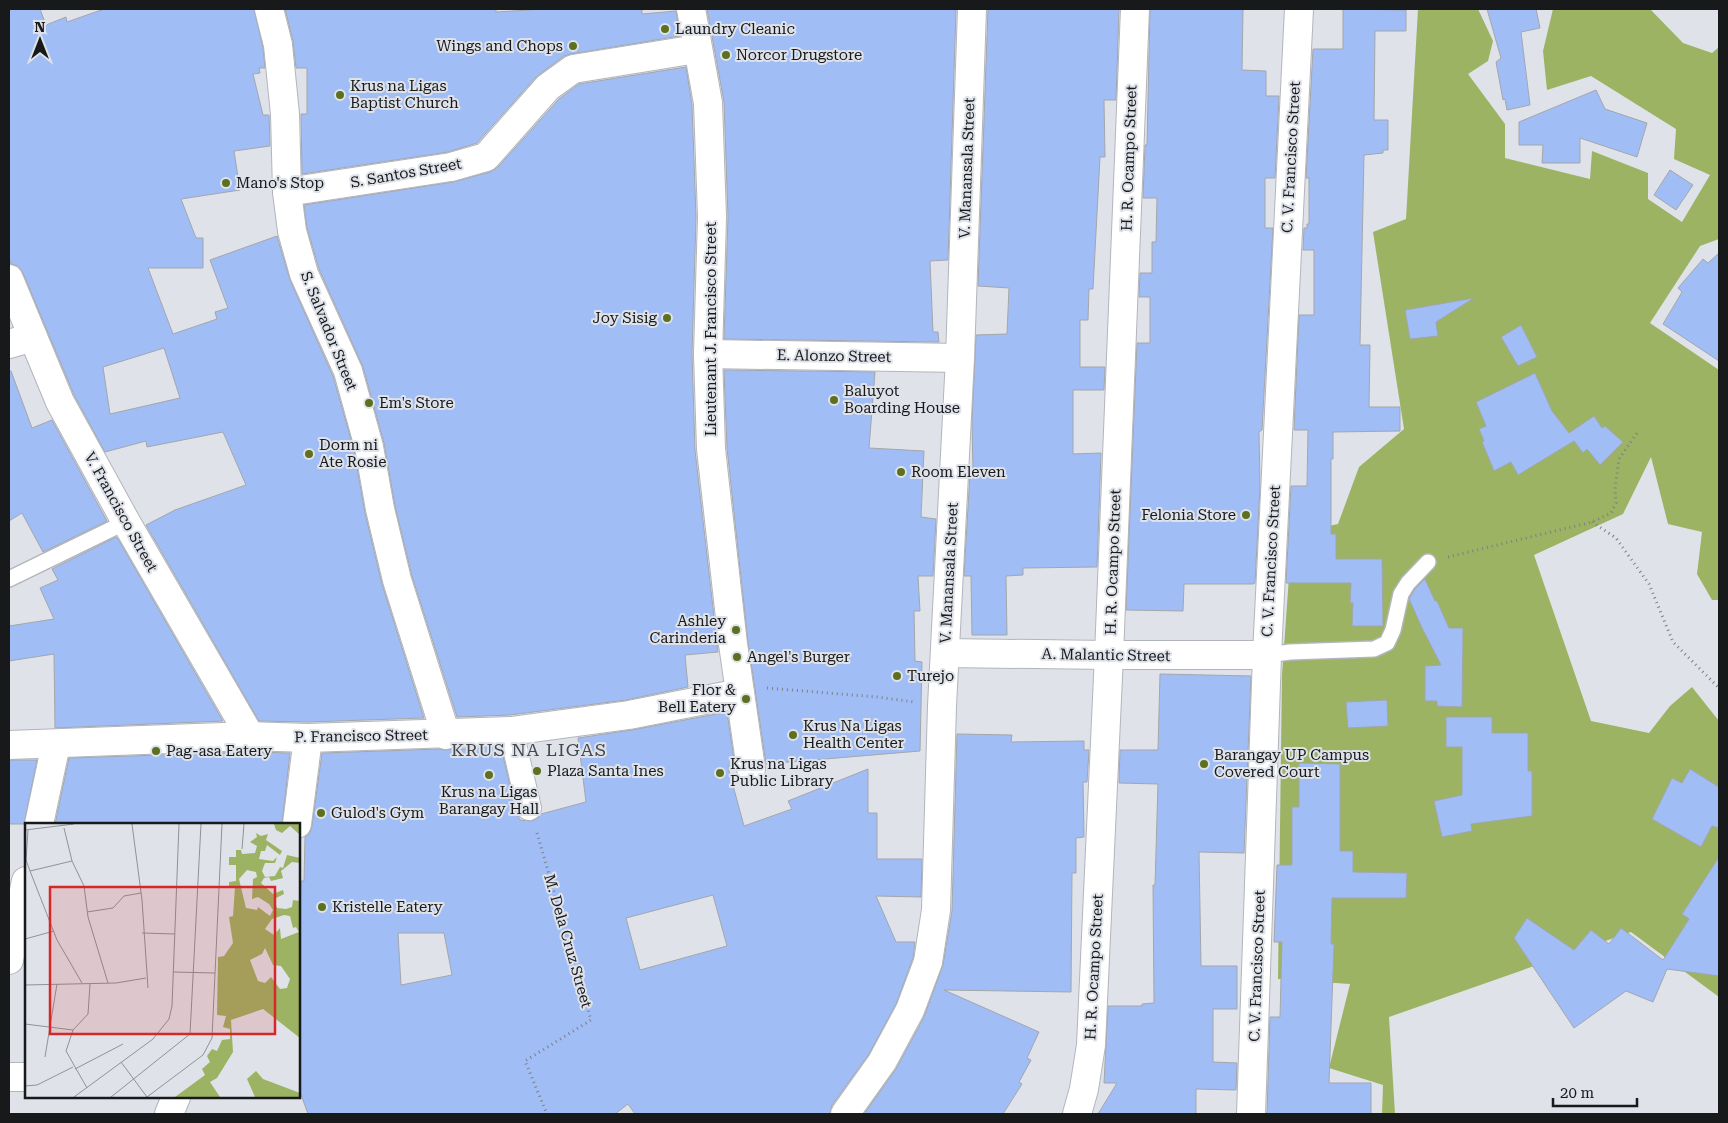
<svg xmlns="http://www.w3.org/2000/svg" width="1728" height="1123" font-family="'Roboto Serif',serif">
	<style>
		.forest { fill: #9cb363 }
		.building { fill: #a0bdf6; stroke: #a3a6ac; fill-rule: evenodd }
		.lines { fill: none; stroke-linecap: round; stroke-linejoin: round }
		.service-casing { stroke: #b2b5bb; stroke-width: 18 }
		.pedestrian-casing { stroke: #b2b5bb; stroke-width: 26 }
		.minor-casing { stroke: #b2b5bb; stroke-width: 30 }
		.path { stroke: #7d8084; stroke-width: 3; stroke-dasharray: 1 4; stroke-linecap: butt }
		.service { stroke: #fff; stroke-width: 15 }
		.pedestrian { stroke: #fff; stroke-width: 24 }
		.minor { stroke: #fff; stroke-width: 28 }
		.poi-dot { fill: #5d701f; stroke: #dfe3e9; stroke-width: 2 }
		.labels { text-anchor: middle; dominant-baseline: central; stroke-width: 4; stroke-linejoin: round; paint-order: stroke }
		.poi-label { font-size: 15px; fill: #17191b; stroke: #dfe3e9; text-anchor: start }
		.street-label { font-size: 15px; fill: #17191b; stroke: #dfe3e9 }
		.quarter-label { font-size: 18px; letter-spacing: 1px; fill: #44474c; stroke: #dfe3e9 }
		.inset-road { fill: none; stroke: #8f9297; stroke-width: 1 }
		.view { fill: #d62828; fill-opacity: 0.15; stroke: #d62828; stroke-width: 2.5 }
		.inset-edge { fill: none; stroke: #17191b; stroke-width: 2.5 }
	</style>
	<rect width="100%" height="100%" fill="#dfe3e9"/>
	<path class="forest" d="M1418,9H1478L1493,41L1488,61L1468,74L1505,124V158L1590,179L1592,151L1648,173V199L1682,222L1710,175L1674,159L1676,129L1591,76L1547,90L1543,51L1553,9H1650L1683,43L1712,53L1719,47V239L1700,246L1650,323L1719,370V600H1712L1697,574L1702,532L1668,524L1651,457L1623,514L1534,555L1591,721L1649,733L1670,706L1692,687L1719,721V997L1631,932L1389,1017L1395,1114H1382L1383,1085L1329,1068L1350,984L1278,979L1282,675L1292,534L1338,524L1359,467L1404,429L1373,232L1406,219Z"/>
	<g class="building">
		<path d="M9,9H40L46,25L66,17L67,22L104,9H254L263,48L265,68H259L260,73L253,74L263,115H269L270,146L234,151L240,190L181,199L196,238H203V268H148L173,334L217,319L215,312L228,308L210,260L277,236L290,280L333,376L354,450L365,513L382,584L424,718L308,722L259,721L146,525L175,510L246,485L223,432L147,447L146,441L105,452L74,395L23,273L18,266L11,264L9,258ZM164,348L180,398L110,414L103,367Z"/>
		<path d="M285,9H496V12L545,9H642V14L676,11L680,36L571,54L564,56L536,77L477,143L448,152L302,174L301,114H307V68H296L293,41Z"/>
		<path d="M707,9H956L948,260L930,261L933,332H938L939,342L724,339L728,217L724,102Z"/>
		<path d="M988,9H1119L1116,100H1104L1105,157H1100L1093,289H1089L1088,320H1080V367H1105L1104,390H1073V454L1101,453L1097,567L1023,568V575L1006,576L1007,635H972L971,576H964L970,473H973L972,421L976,335L1007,334L1009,288L978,286Z"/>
		<path d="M1150,9H1243L1242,70L1266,71V96H1279L1275,178H1265V228H1273L1262,430L1259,432L1260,486L1255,583L1253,584H1184L1183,611L1126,610L1137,343H1150V297H1139L1140,273H1152V242H1156L1157,198H1143L1145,145H1147Z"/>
		<path d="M1343,9L1406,10V31H1375L1374,120H1388V150H1383V153L1364,155L1360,345H1370L1369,407H1400V431L1333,432V459H1331V534H1336V559H1382L1383,626H1352L1353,603H1350L1351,583H1286L1291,486H1307L1308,430H1294L1299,315H1314V250H1303L1304,228H1307V224H1309V178H1306L1313,49H1343Z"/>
		<path d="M1487,9H1536L1540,28L1521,32L1530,105L1507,110L1505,99L1503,100L1496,62L1501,58Z"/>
		<path d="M686,67L692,105L696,217L692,354L695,450L718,652L685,655L688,687L626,700L510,715L457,717L412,576L395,506L384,443L363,367L319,269L307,228L304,205L453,182L490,172L498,167L559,99L579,84Z"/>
		<path d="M1596,90L1605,109L1647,123L1637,157L1580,138V163H1542L1543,145H1519V122Z"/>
		<path d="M1670,170L1693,185L1676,210L1654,195Z"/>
		<path d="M1719,253V361L1663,324L1682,292L1678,288L1703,259L1708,263Z"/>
		<path d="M1474,298L1436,322L1438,336L1410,339L1405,310Z"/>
		<path d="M1521,325L1537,357L1518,366L1501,337Z"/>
		<path d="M724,370L875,372L869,448L924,451L921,517L936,519L933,576H918L920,611H914L915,661L922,662L920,751L766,764L748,642L727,448Z"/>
		<path d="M9,371H11L32,428L52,420L107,521L43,552L22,513L9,521Z"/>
		<path d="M1535,373L1552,411L1569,433L1594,416L1602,428L1605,426L1623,442L1600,465L1587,449L1583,453L1574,441L1518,475L1511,462L1494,471L1482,442L1484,441L1479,429L1486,426L1476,402Z"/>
		<path d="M116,537L118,539L223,721L55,728L54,654L9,661V626L54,619L40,588L58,580L52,569Z"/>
		<path d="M1425,579L1435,601H1437L1449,628H1463L1462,707L1437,706V701H1425V666L1441,665L1422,628L1409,599L1415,589Z"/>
		<path d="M1160,674L1251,676L1244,853L1199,852L1201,966H1237V1009H1213V1062L1237,1063L1236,1090L1196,1089V1114H1098L1117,1083H1104L1108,1006H1142V1004L1154,1003L1153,885H1155L1158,784L1119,783L1120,750H1158Z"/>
		<path d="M1387,700L1388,726L1348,728L1346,702Z"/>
		<path d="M727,712L735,766L728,767L744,826L792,809L788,801L868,769V813H877V859H922L921,897L876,896L896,942H915L913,958L896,1004L869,1054L832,1105L830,1114H635L628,1104L615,1114H308L299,1089V945L301,881H304L305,837L310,833L312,826L322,753L440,749L443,750L501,747L516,812L520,820L532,821L538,818L541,814L586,802L578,738L632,730ZM713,895L727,946L640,970L626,918ZM398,933H444L452,975L401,985Z"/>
		<path d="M1446,717H1492V733H1528V771H1532V816L1471,824L1472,831L1442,837L1434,801L1462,795V747H1446Z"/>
		<path d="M957,734L1012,735L1011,742L1084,741V750H1089L1087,782H1083L1084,837L1076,838V873H1072L1071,992L944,990L1039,1032L1027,1058L1031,1060L1019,1082L1022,1084L1003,1114H864L896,1069L924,1017L943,965L952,911Z"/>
		<path d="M250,752L290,753L282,824H55L69,758Z"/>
		<path d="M9,760H37L24,824H9Z"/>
		<path d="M1299,763L1340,764V851H1353V872L1407,873L1406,898H1332L1331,944H1334L1329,1083H1371V1114H1267L1270,1017H1280L1282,942H1274L1277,865H1292V807H1299Z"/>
		<path d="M1690,769L1719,787V828L1712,826L1701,847L1652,819L1672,778L1682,783Z"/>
		<path d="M1719,857V976L1667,969L1653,1002L1626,991L1574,1028L1514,938L1527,918L1574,950L1591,930L1609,944L1621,928L1663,960L1689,919L1682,914Z"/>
	</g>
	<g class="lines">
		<g class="service-casing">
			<g id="service">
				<path d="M9,579L126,522"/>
				<path d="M1267,655L1290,652L1374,649L1387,643L1393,630L1401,594L1408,583L1428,562"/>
			</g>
		</g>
		<g class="pedestrian-casing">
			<path id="pedestrian" d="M511,731L529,808"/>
		</g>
		<g class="minor-casing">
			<g id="minor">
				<path d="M269,9L278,45L285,114L287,192L292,231L304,274L348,371L369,447L380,509L397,580L446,735"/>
				<path d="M691,9L708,103L712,217L708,354L711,449L733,644L751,769"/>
				<path d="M287,192L451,167L486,157L548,87L573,69L697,49"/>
				<path d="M9,279L60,402L126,522L250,736"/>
				<path d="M9,344L33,337"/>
				<path d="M708,354L960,358"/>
				<path d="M945,653L1109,655H1267"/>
				<path d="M9,745L250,736L308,738L511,731L629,715L740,693"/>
				<path d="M39,824L56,744"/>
				<path d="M297,824L308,738"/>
				<path d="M9,960L26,881"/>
				<path d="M9,1077H26"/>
				<path d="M169,1114L176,1097"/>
				<path d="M845,1114L882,1062L910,1010L928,962L936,910L942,706L960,358L972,9"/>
				<path d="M1077,1114L1084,1089L1091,1045L1109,655L1135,9"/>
				<path d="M1251,1114L1267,655L1299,9"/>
			</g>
		</g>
		<g class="path">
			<path d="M1592,522L1616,538L1649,584L1673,642L1719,688"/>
			<path d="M1448,557L1592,522L1611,513L1616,503L1615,489L1619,459L1637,433"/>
			<path d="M767,688L877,697L915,702"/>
			<path d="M537,833L591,1020L525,1061L547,1114"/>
		</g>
		<use href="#service" class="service"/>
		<use href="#pedestrian" class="pedestrian"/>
		<use href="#minor" class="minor"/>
	</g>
	<g class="poi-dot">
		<circle cx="665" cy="29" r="5"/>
		<circle cx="573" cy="46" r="5"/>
		<circle cx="726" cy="55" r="5"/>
		<circle cx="340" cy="95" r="5"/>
		<circle cx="226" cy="183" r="5"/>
		<circle cx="667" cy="318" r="5"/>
		<circle cx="834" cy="400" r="5"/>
		<circle cx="369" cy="403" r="5"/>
		<circle cx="309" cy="454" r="5"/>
		<circle cx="901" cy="472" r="5"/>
		<circle cx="1246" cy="515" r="5"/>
		<circle cx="736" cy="630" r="5"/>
		<circle cx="737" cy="657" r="5"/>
		<circle cx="897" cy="676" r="5"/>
		<circle cx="746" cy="699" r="5"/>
		<circle cx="793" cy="735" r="5"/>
		<circle cx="156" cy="751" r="5"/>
		<circle cx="1204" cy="764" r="5"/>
		<circle cx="537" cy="771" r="5"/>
		<circle cx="720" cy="773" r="5"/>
		<circle cx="489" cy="775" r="5"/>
		<circle cx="321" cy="813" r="5"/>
		<circle cx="322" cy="907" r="5"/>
	</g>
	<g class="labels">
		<g class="poi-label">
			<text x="675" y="29">Laundry Cleanic</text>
			<text x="563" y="46" text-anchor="end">Wings and Chops</text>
			<text x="736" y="55">Norcor Drugstore</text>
			<text x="350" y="86">Krus na Ligas<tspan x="350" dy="17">Baptist Church</tspan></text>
			<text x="236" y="183">Mano's Stop</text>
			<text x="657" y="318" text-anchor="end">Joy Sisig</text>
			<text x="844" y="391">Baluyot<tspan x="844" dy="17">Boarding House</tspan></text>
			<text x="379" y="403">Em's Store</text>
			<text x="319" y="445">Dorm ni<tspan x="319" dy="17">Ate Rosie</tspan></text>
			<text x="911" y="472">Room Eleven</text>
			<text x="1236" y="515" text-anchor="end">Felonia Store</text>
			<text x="726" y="621" text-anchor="end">Ashley<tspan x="726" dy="17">Carinderia</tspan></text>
			<text x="747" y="657">Angel's Burger</text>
			<text x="907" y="676">Turejo</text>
			<text x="736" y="690" text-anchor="end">Flor &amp;<tspan x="736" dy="17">Bell Eatery</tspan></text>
			<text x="803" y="726">Krus Na Ligas<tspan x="803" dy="17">Health Center</tspan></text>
			<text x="166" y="751">Pag-asa Eatery</text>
			<text x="1214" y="755">Barangay UP Campus<tspan x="1214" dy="17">Covered Court</tspan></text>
			<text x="730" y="764">Krus na Ligas<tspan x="730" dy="17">Public Library</tspan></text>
			<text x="547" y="771">Plaza Santa Ines</text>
			<text x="489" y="792" text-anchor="middle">Krus na Ligas<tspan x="489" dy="17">Barangay Hall</tspan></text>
			<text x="331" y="813">Gulod's Gym</text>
			<text x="332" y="907">Kristelle Eatery</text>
		</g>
		<g class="street-label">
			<text transform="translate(1291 157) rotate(-87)">C. V. Francisco Street</text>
			<text transform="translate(1129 158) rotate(-88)">H. R. Ocampo Street</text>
			<text transform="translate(967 168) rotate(-88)">V. Manansala Street</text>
			<text transform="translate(406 173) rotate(-10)">S. Santos Street</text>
			<text transform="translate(711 329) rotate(-90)">Lieutenant J. Francisco Street</text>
			<text transform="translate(329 331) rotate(68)">S. Salvador Street</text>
			<text transform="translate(834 356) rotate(1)">E. Alonzo Street</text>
			<text transform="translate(121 512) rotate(61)">V. Francisco Street</text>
			<text transform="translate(1271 561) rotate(-87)">C. V. Francisco Street</text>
			<text transform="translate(1113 562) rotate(-88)">H. R. Ocampo Street</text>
			<text transform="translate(949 573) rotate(-87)">V. Manansala Street</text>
			<text transform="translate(1106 655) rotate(1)">A. Malantic Street</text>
			<text transform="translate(361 736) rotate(-1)">P. Francisco Street</text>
			<text transform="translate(568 941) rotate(74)">M. Dela Cruz Street</text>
			<text transform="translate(1257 966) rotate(-88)">C. V. Francisco Street</text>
			<text transform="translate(1094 967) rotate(-87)">H. R. Ocampo Street</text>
		</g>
		<g class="quarter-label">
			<text x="529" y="749">KRUS NA LIGAS</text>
		</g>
	</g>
	<g transform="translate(25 823)">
		<rect width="275" height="275" fill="#dfe3e9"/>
		<path d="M249,1H275V12L265,3L257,10L251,7ZM231,10L236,13L243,11L241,17L257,28L255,32L242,22L240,28H236L234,36L248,38L252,34L250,40H240L237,48L240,54L250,53L255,44L258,45L262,32L275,35V40L267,39L256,48L258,55L246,58L244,54L239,55L236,60L248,71L258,67L259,71L249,76L252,85L261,86L267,84L268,77L275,78V215L238,186L206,197L208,229L192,255L185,259L195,274H150L180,252L177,246L185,239L182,233L187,226L192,228L197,217L205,216V206L198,204L201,193L192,192L193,134L199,133L208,120L204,94L208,93L210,64L204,63V59L211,58V42H204V34H211V27H216L217,31L230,30L232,23L225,19L232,14ZM222,47L231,49L232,54L228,56L227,76L233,74L244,81L248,87L245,93L233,84L232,87L221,85L214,56ZM259,92L265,93L268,105L271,104L274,109L256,116L255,105L249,112L240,106L247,96ZM240,125L248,142L256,143L265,156L262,165L255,166L246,154L240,160L233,158L225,137L237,131ZM231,248L238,256L275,270V274H230L222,256Z" fill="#9cb363" fill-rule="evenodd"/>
		<path class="inset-road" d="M107,1L117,77L123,165M39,5L47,38L59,63L63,94L83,160M0,7L49,1M3,7L1,37L5,48L32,117L57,160M217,26L219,1M5,48L47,38M62,89L88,85L99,73L116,70M117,110L150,111M0,116L29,108M148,149L190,150M0,162L91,160L121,155M0,201L48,207M20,234L32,161M96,239L122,274M50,246L98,221M0,263L12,262L48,244M62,265L41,228L48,207L63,191L65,161M49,274L128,216L144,196L147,183L154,1M86,274L165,211L176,1M122,274L178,232L187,215L197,1"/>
		<path class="view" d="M25,64H250V211H25Z"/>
		<rect width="275" height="275" class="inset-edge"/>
	</g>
	<rect width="1728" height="1123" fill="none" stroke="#17191b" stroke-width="20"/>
	<g transform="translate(40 40)" stroke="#dfe3e9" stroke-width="4" paint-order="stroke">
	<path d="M0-4L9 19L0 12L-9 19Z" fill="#17191b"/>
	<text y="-8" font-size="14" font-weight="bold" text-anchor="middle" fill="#17191b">N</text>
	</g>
	<path d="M1553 1098v8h84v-8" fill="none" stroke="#17191b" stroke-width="2.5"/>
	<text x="1560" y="1098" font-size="15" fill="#17191b" stroke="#dfe3e9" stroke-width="4" paint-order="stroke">20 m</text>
</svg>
